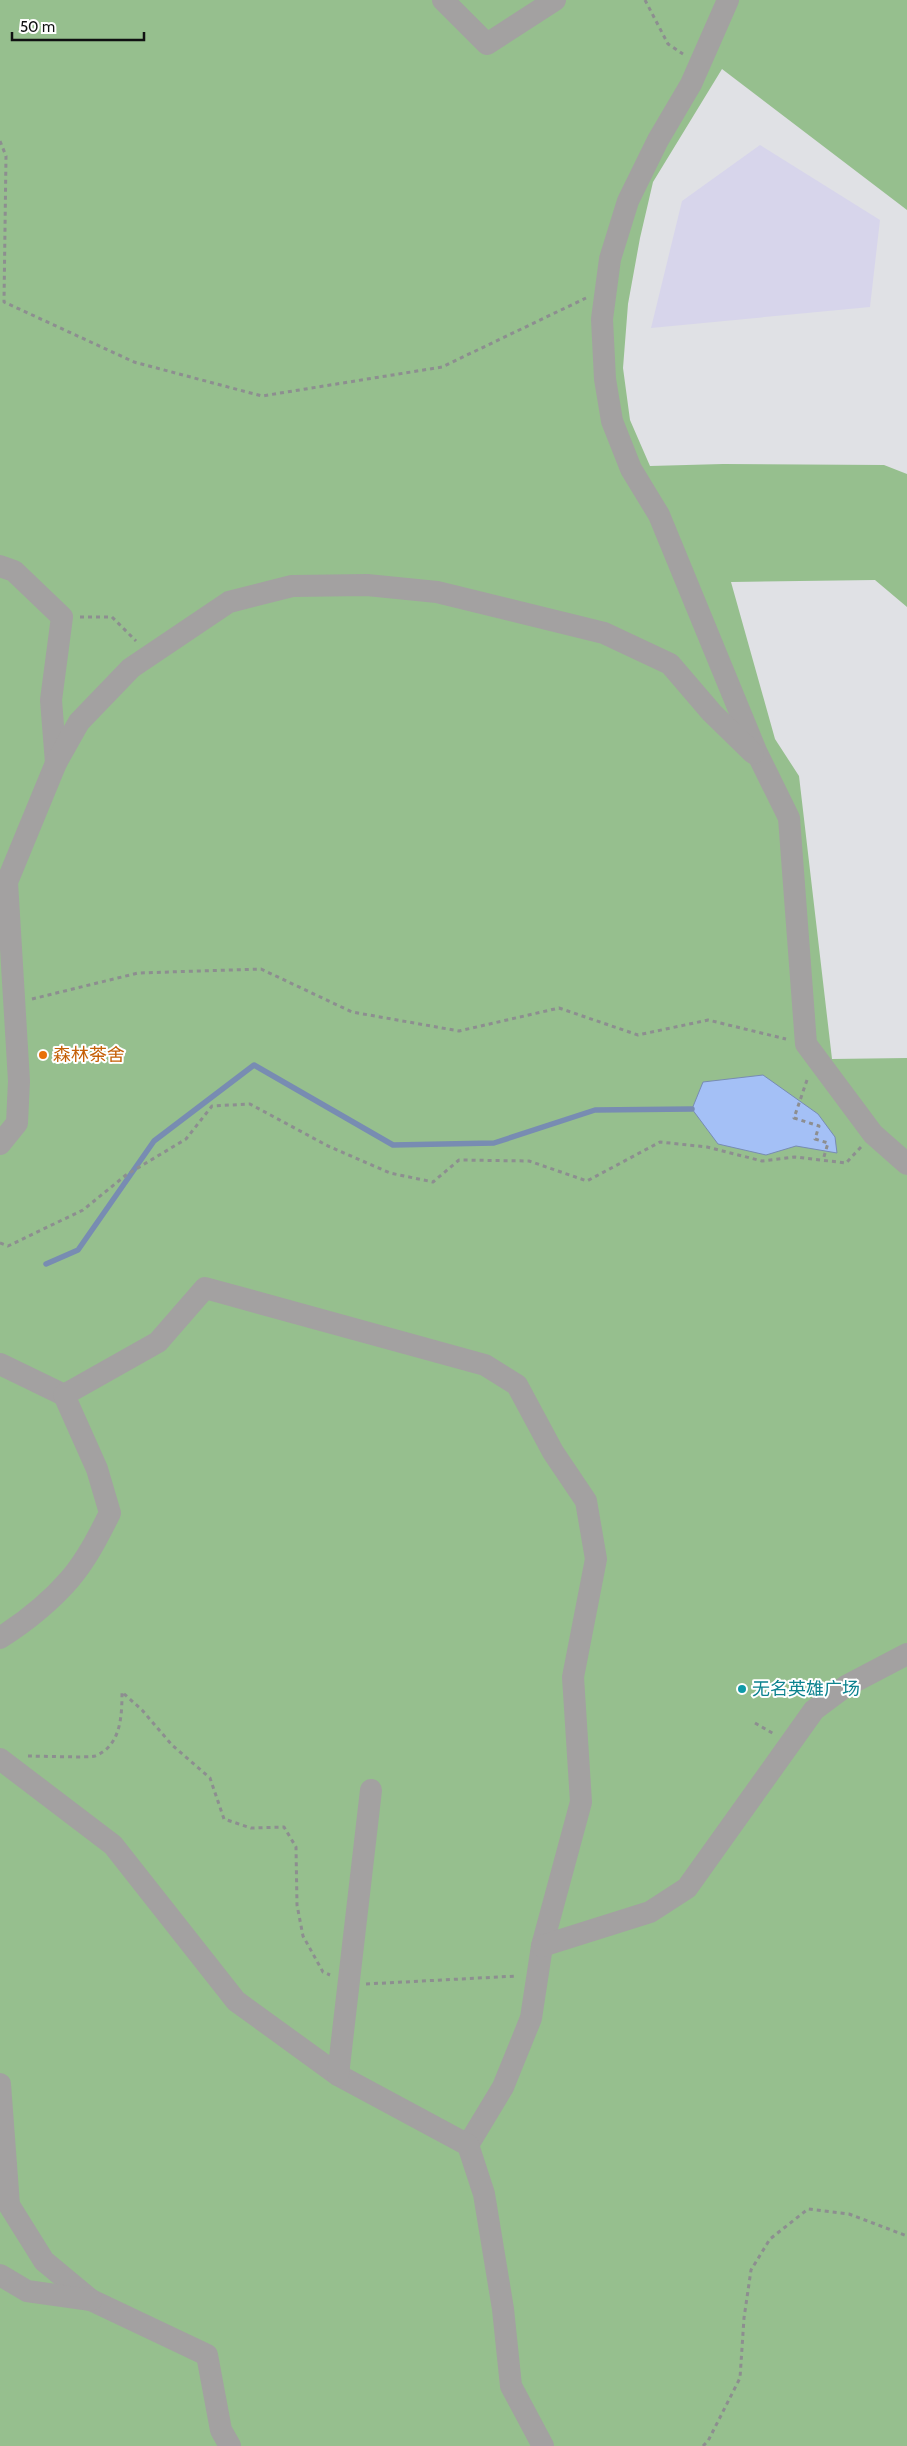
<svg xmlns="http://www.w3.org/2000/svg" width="907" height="2446" font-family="Cabin,'Noto Sans SC',sans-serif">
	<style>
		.commercial { fill: #d7d5eb }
		.forest { fill: #96bf8e }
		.water { fill: #a4c0f6; stroke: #788cb2 }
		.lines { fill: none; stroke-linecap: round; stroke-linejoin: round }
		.stream { stroke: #788cb2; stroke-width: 5.5 }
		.path { stroke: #8d8e90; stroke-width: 3; stroke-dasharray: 4 4; stroke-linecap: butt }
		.minor { stroke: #a3a1a1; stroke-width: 22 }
		.food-dot { fill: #e8710a; stroke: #fff; stroke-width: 2 }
		.culture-dot { fill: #0f9aa8; stroke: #fff; stroke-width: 2 }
		.labels { text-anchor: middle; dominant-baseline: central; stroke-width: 4; stroke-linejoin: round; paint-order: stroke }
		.food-label { font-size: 18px; fill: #c56008; stroke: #fff; text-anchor: start }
		.culture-label { font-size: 18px; fill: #0d838f; stroke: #fff; text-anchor: start }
	</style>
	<rect width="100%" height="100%" fill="#e0e1e5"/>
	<path class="commercial" d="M760,145L880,220L870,307L651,328L682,201Z"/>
	<path class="forest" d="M0,0H907V210L722,69L653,182L640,238L628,304L623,368L630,420L650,466L723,464L884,465L907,474V607L875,580L731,582L775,739L799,776L832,1059L907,1058V2446H0Z"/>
	<path class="water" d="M763,1075L818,1114L835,1137L837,1153L796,1146L766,1155L718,1144L692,1109L703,1082Z"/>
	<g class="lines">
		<path class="stream" d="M46,1264L78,1250L154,1141L254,1065L393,1145L494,1143L595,1110L692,1109"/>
		<g class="path">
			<path d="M645,0L668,44L683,54"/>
			<path d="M0,141L6,156L4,302L134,362L262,396L442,367L586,298"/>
			<path d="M80,617H112L136,641"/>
			<path d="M32,999L138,973L261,969L352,1012L459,1031L559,1008L638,1035L708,1020L786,1039"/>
			<path d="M807,1080L794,1118L819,1126L815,1139L828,1143L823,1160"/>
			<path d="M0,1243L8,1246L83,1210L126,1175L186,1139L212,1106L250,1104L328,1146L390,1173L433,1182L459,1160L529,1161L587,1181L660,1142L707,1147L762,1161L795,1157L846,1163L861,1147"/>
			<path d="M755,1723L774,1734"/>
			<path d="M28,1756C39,1756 88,1758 95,1756C121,1746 122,1716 122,1692L142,1710L172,1745L210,1778L224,1819L251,1828L284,1827L296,1847L297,1905L303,1936L323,1972L330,1975"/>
			<path d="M366,1984L517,1976"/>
			<path d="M703,2446L708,2441L740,2378L744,2318L751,2270L770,2239L808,2209L849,2214L907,2236"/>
		</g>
		<g class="minor">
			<path d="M443,0L487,44L555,0"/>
			<path d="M728,0L691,84L658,140L628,201L610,259L602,319L605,379L612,421L631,469L659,515L756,751L789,818L806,1044L873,1134L907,1164"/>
			<path d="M0,566L14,571L62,617L51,700L56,763"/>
			<path d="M0,1144L17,1123L19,1081L7,882L56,763L79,722L131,668L229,602L292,586L367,585L437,592L604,633L670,664L712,713L753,753"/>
			<path d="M0,1364L64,1395"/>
			<path d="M0,1638C25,1622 51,1601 70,1579C87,1559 99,1535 110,1513L97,1469L64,1395L158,1342L205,1288L485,1365L517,1385L553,1452L586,1501L596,1559L573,1677L581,1802L542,1946L531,2018L503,2087L468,2145"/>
			<path d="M0,1759L113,1845L236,2001L338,2075L468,2145L484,2194L503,2309L511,2386L543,2446"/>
			<path d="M542,1946L650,1912L687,1888L814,1710L846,1686L907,1654"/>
			<path d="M338,2075L371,1790"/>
			<path d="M0,2084L9,2205L44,2261L91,2300L207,2355L221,2430L230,2446"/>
			<path d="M0,2275L27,2291L91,2300"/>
		</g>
	</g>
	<circle class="food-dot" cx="43" cy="1055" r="5"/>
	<circle class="culture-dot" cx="742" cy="1689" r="5"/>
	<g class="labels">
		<g class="food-label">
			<text x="53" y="1055">森林茶舍</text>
		</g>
		<g class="culture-label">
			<text x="752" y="1689">无名英雄广场</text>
		</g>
	</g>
	<path d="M12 32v8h132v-8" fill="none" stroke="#101112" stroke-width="2.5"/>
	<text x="20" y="32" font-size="15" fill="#101112" stroke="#ffffff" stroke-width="4" paint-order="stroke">50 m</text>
</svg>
